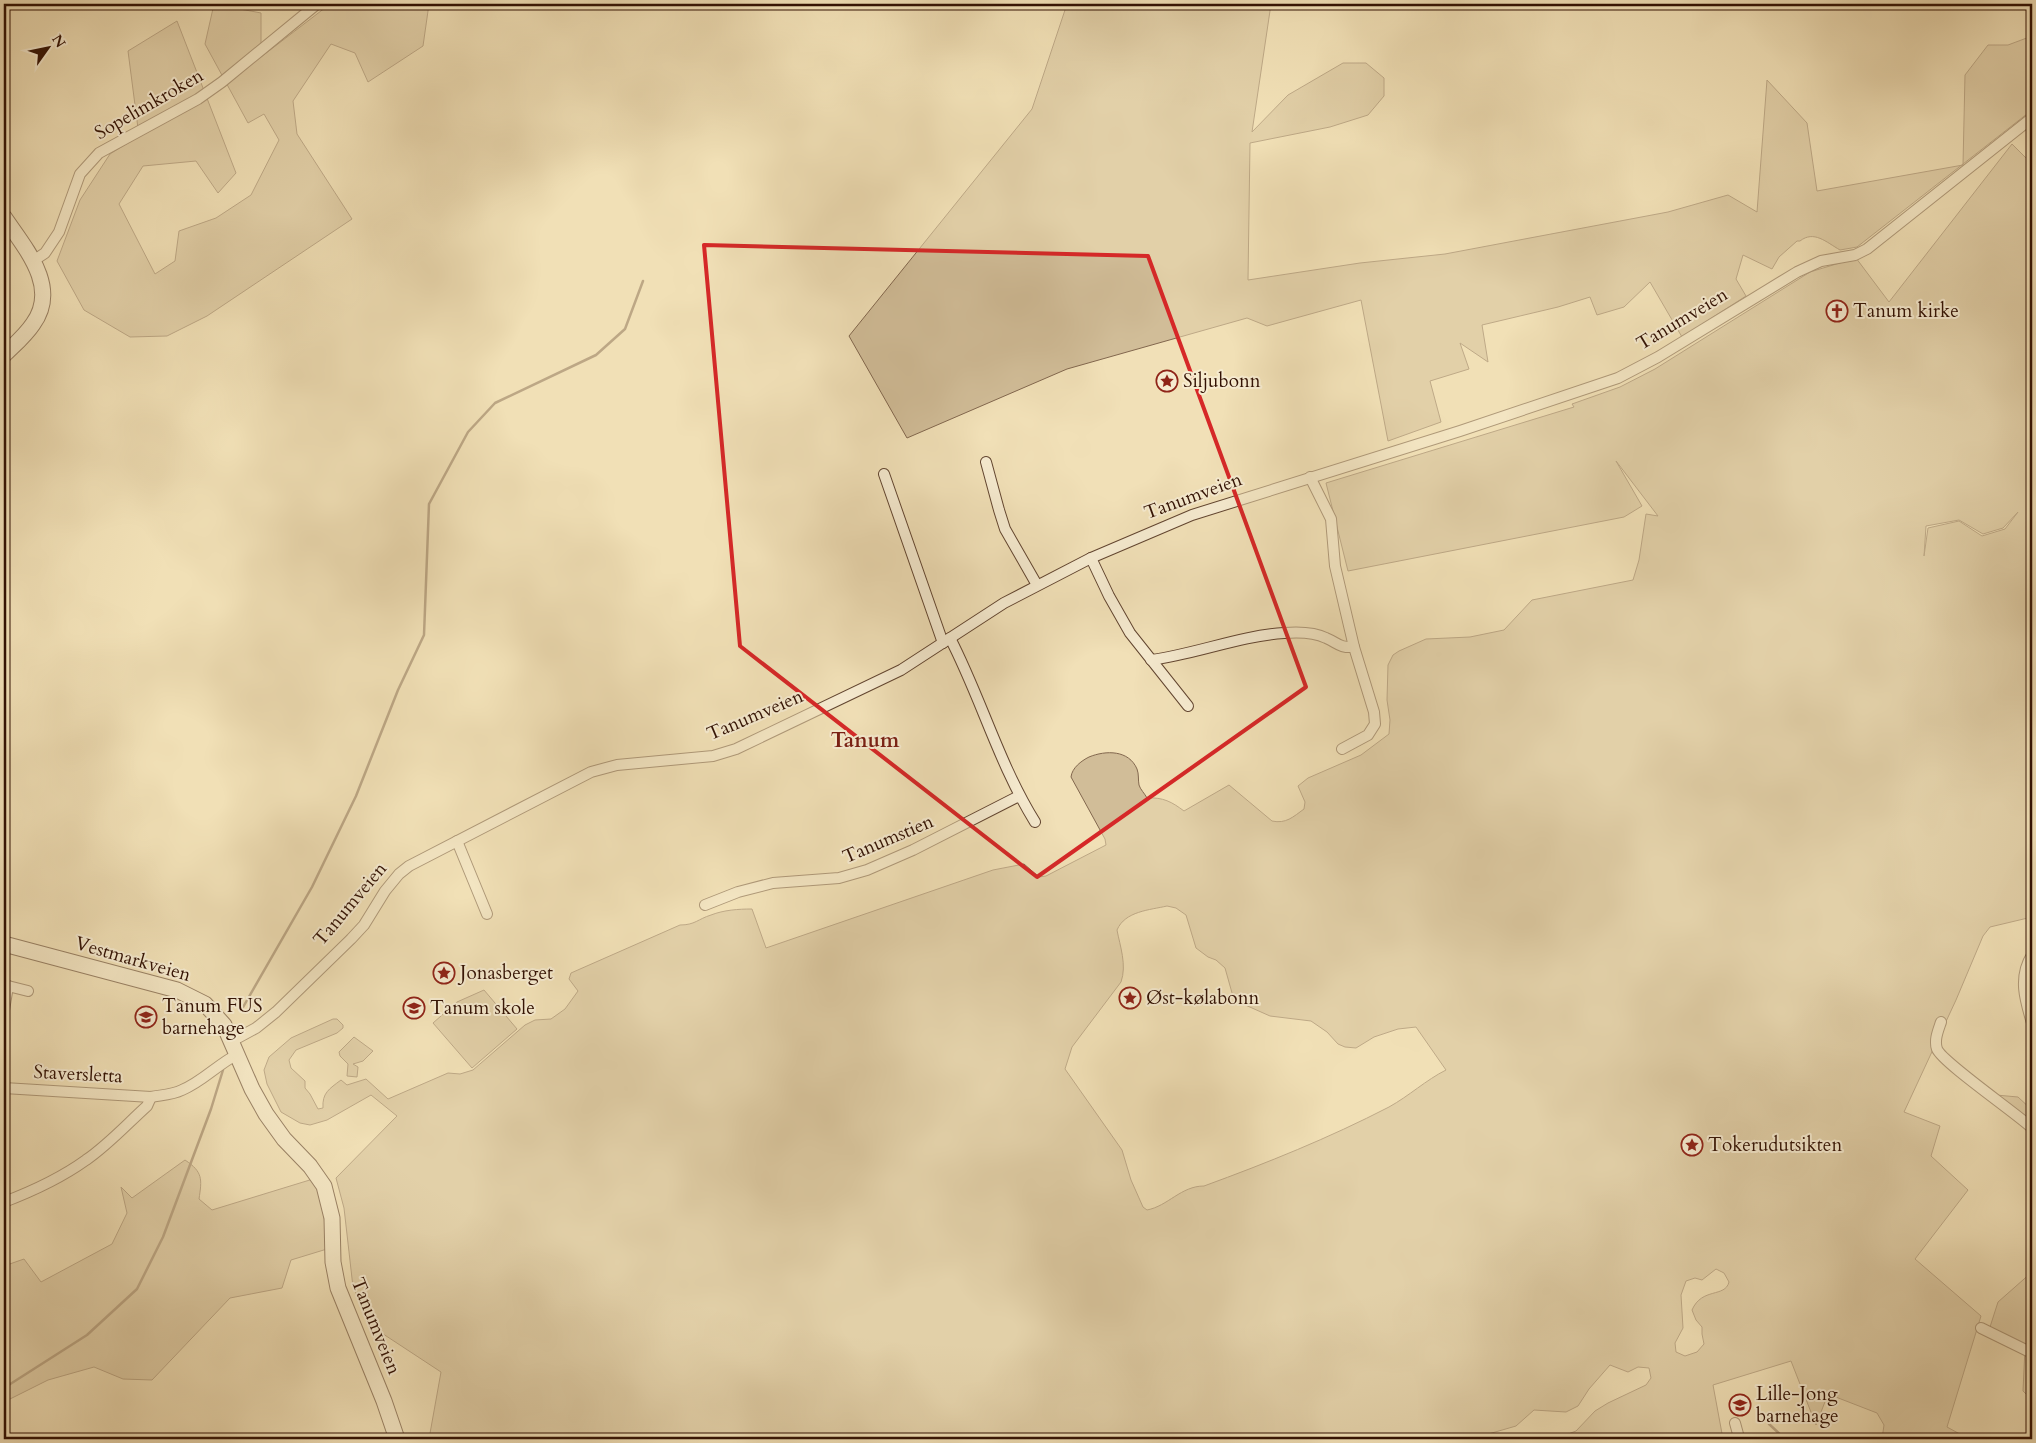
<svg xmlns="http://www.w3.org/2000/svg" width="2036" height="1443" font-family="Cardo,serif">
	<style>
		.green { fill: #d1bd98; stroke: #82674e; fill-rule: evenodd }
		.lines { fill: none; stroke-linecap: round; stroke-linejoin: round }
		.stream { stroke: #7e634a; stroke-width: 2.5 }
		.street-casing { stroke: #624530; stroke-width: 12 }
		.secondary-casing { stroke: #321103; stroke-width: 17 }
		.street { stroke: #f6ebd0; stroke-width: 10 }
		.secondary { stroke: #f6ebd0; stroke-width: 15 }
		.marked { fill: none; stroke: #d62828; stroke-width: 4; stroke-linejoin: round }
		.labels { text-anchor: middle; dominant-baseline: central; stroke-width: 4; stroke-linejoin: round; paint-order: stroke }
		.street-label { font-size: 19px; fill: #321103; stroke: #f6ebd0 }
		.poi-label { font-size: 19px; fill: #321103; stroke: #f6ebd0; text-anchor: start }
		.quarter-label { font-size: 21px; font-weight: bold; fill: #7a1f14; stroke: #f6ebd0 }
	</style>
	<rect width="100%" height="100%" fill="#f1e0b7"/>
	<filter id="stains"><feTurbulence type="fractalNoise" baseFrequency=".004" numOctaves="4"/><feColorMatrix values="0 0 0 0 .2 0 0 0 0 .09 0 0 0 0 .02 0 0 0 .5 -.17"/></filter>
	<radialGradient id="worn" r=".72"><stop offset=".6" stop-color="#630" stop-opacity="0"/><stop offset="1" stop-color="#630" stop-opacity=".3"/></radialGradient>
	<g class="green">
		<path d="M214,4L261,13V57L330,4H429L423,46L368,82L355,53L331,44L293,101L297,134L352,219L207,316L167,336L130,337L84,310L57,261L80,200L110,154L139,136L128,51L177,21L236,173L218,193L196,161L143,166L119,204L155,274L175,261L179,231L216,218L251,195L279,140L264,114L248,123L205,44Z"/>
		<path d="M1067,4H1271L1252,132L1288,95L1343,63H1366L1384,78V96L1368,115L1330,127L1250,143L1248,280L1360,263L1445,254L1668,212L1728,195L1757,212L1767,80L1807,123L1817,191L1963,165L1965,75L1988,45H2008L2032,36V110L1857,247L1840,250C1826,242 1814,230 1800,241H1797L1779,257L1772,269L1743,255L1736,279L1746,296L1682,337L1650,282L1624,307L1597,315L1590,297L1558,307L1482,325L1488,362L1460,343L1469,369L1430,381L1441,422L1388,441L1361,300L1267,326L1247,318L1067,369L907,438L849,336L1032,109Z"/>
		<path d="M2012,144L2032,164V326L2027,343L2032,349V917L1990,927L1983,936L1956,1000L1904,1112L1940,1126L1931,1156L1968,1190L1915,1259L1981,1316L1947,1427L1969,1439H1882L1884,1425L1877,1413L1828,1394L1816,1425L1791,1361L1713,1385L1723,1439H1555L1576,1431L1595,1411L1608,1403L1646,1385L1651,1378L1649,1368L1638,1367L1628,1372L1610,1365L1589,1389L1578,1406L1566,1412L1534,1410L1516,1426L1471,1439H429L441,1372L371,1326L353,1287L344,1208L336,1178L397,1116L371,1095L327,1120L310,1125L300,1123L281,1112L267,1084L264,1070L269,1057L291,1038L333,1019H337L343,1025V1028L337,1033L296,1050L289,1060L291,1068L305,1081V1088L310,1094L318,1109L323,1108C322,1093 329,1089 341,1080L347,1085L366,1079L388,1099L448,1073L460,1074L473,1070L525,1025L535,1020L551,1019L565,1009L578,991L569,979L571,973L680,925C695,925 698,919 711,915C724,910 738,909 752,909L766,948L993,870L1024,864L1039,877L1046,876L1106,845L1105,839L1071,777C1072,768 1081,761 1089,757C1106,750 1129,750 1137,769C1139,774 1138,780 1139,785C1140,789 1145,794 1147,798C1163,797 1172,802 1184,811L1229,785L1272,821C1286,824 1293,817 1304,809L1305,802L1298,786L1308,778L1361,755L1389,734L1390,720L1387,700L1388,665L1393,655L1399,651L1426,639L1470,637L1504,630L1532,600L1633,580L1639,560L1646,514L1658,516L1616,461L1642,506L1624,517L1348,571L1326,483L1574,407L1572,404L1620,387L1655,369L1810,272L1856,258L1889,302ZM2018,512L2005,529L1982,536L1959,521L1928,528L1924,556L1926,526L1959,520L1983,534L2003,528ZM1167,906L1176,908L1186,915L1196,948L1208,957L1216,960L1225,968L1234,1000L1270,1016L1311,1021L1327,1032L1338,1044L1345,1047L1356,1048L1374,1037L1398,1029L1416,1027L1446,1070C1426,1080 1409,1096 1389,1107C1329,1138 1267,1163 1204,1186C1181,1186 1168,1206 1147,1210L1143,1207L1131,1180L1122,1150L1065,1069L1072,1047L1121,982C1127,965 1120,946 1117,930C1125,911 1150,910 1167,906ZM1716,1269L1724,1273L1729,1282C1725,1298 1702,1287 1692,1310L1696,1320L1702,1327V1334L1704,1344L1697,1352L1685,1356L1676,1352L1675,1343L1683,1328L1681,1295L1686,1281L1695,1278L1702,1280Z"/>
		<path d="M484,990L517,1029L472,1068L433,1023L457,1002Z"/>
		<path d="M354,1037L373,1051L363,1061L353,1064L358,1067L357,1077L347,1076L348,1064L340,1056L339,1052Z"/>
		<path d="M1996,1095L2018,1097L2032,1110V1127Z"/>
		<path d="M185,1160C203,1172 202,1179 199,1199L212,1210L313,1179C324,1201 325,1224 327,1249L291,1260L282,1288L230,1298L152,1380L123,1379L94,1367L48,1380L4,1402V1266L24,1259L41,1282L112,1244L127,1213L121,1187L132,1198Z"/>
		<path d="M2032,1272V1400L2023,1391L2025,1348L1990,1327L1998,1302Z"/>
	</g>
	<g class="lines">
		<g class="stream">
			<path d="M242,1009L312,887L356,796L398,690L424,635L429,504L468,432L495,403L596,355L625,329L643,281"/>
			<path d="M4,1388L87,1335L137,1289L163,1237L211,1109L223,1070"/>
			<path d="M1769,1424L1785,1439"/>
		</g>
		<g class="street-casing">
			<g id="street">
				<path d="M33,261L45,253L59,232L80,174L99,153L198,99L222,82L317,4"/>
				<path d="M986,462L999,510L1005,529L1037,585"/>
				<path d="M884,474L943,643"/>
				<path d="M1310,477L1331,519L1335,566L1354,647L1374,712L1375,724L1368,735L1342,749"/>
				<path d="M1091,558L1109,596L1130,633L1188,706"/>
				<path d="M950,638C981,698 999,764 1035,822"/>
				<path d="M1151,660C1196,654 1239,636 1284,633C1297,632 1314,632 1326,638C1338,643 1339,648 1354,647"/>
				<path d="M457,841L487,914"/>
				<path d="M705,905L738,892L773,883L839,878L867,870L913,850L1019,796"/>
				<path d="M2032,955C2018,977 2025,1000 2032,1023"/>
				<path d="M4,985L28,991"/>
				<path d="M4,1010L8,986"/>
				<path d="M1941,1022C1938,1031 1934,1040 1937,1049C1942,1062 2016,1113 2032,1128"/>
				<path d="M232,1041L256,1028L276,1012L351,939L364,925L385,891L399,874L409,866L591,772L617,765L713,756L736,749L901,670L1004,603L1091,558L1192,515L1460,431L1618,378L1658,357L1797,272L1821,261L1855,255L1867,249L2032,118"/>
				<path d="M4,1088L151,1097C161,1095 172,1095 182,1090C202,1082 218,1064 238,1054"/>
				<path d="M4,1202C33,1191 61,1178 86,1160C108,1145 127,1124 147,1106L151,1097"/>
				<path d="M1981,1328L2032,1353"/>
				<path d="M1735,1423L1738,1434L1736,1439"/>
			</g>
		</g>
		<g class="secondary-casing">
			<g id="secondary">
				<path d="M4,217C25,248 60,287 33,324C25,336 14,345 4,355"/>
				<path d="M4,944L177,990L205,1004L224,1025L252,1089L266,1114L284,1139L310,1166L324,1186L332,1218L333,1262L338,1288L384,1401L397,1439"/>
			</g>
		</g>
		<use href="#street" class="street"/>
		<use href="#secondary" class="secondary"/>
	</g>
	<path d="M0 0H2036V1443H0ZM704,245L1148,256L1306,687L1037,877L740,646Z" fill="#f1e0b7" fill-opacity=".55" fill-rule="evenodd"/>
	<path class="marked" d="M704,245L1148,256L1306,687L1037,877L740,646Z"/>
	<defs>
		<g id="church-ring" transform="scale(1.125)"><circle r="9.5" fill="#f6ebd0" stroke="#8f2418" stroke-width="1.5"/><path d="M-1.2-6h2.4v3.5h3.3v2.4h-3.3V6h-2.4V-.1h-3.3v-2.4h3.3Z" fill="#8f2418"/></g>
		<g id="sight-ring" transform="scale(1.125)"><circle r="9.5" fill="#f6ebd0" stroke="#8f2418" stroke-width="1.5"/><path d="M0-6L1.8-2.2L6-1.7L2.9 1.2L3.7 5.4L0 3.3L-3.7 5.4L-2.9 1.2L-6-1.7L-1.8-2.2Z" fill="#8f2418"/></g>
		<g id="school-ring" transform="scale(1.125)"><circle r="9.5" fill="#f6ebd0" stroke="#8f2418" stroke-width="1.5"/><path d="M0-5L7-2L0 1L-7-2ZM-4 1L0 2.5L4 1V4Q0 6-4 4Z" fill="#8f2418"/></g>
	</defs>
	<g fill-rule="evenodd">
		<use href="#church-ring" x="1837" y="311"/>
		<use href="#sight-ring" x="1167" y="381"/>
		<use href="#sight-ring" x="444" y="973"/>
		<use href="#sight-ring" x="1130" y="998"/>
		<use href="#school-ring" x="414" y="1008"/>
		<use href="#school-ring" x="146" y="1017"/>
		<use href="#sight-ring" x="1692" y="1145"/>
		<use href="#school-ring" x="1740" y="1405"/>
	</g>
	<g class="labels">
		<g class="street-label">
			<text transform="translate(149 104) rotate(-30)">Sopelimkroken</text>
			<text transform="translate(1682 319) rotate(-31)">Tanumveien</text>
			<text transform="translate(1193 496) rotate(-20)">Tanumveien</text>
			<text transform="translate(755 715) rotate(-23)">Tanumveien</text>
			<text transform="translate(888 839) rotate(-23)">Tanumstien</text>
			<text transform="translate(350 904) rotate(-50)">Tanumveien</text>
			<text transform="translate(133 959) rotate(16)">Vestmarkveien</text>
			<text transform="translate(78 1074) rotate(3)">Staversletta</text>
			<text transform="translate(376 1326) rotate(68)">Tanumveien</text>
		</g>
		<g class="poi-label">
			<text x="1853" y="311">Tanum kirke</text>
			<text x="1183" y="381">Siljubonn</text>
			<text x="460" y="973">Jonasberget</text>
			<text x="1146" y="998">Øst-kølabonn</text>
			<text x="162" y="1006">Tanum FUS<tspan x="162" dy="22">barnehage</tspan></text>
			<text x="430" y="1008">Tanum skole</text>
			<text x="1708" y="1145">Tokerudutsikten</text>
			<text x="1756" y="1394">Lille-Jong<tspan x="1756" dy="22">barnehage</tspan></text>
		</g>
		<g class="quarter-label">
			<text x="865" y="740">Tanum</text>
		</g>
	</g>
	<rect width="2036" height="1443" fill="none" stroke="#f1e0b7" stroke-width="20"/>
	<rect x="5" y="5" width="2026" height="1433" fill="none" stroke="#321103" stroke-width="2.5"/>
	<rect x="10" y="10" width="2016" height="1423" fill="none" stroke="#321103"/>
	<g transform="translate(48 48) rotate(57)" stroke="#f6ebd0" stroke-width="4" paint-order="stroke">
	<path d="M0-4L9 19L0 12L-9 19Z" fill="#321103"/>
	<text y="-8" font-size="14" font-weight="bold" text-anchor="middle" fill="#321103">N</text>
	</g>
	<rect width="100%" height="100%" filter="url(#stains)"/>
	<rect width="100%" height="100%" fill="url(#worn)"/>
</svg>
